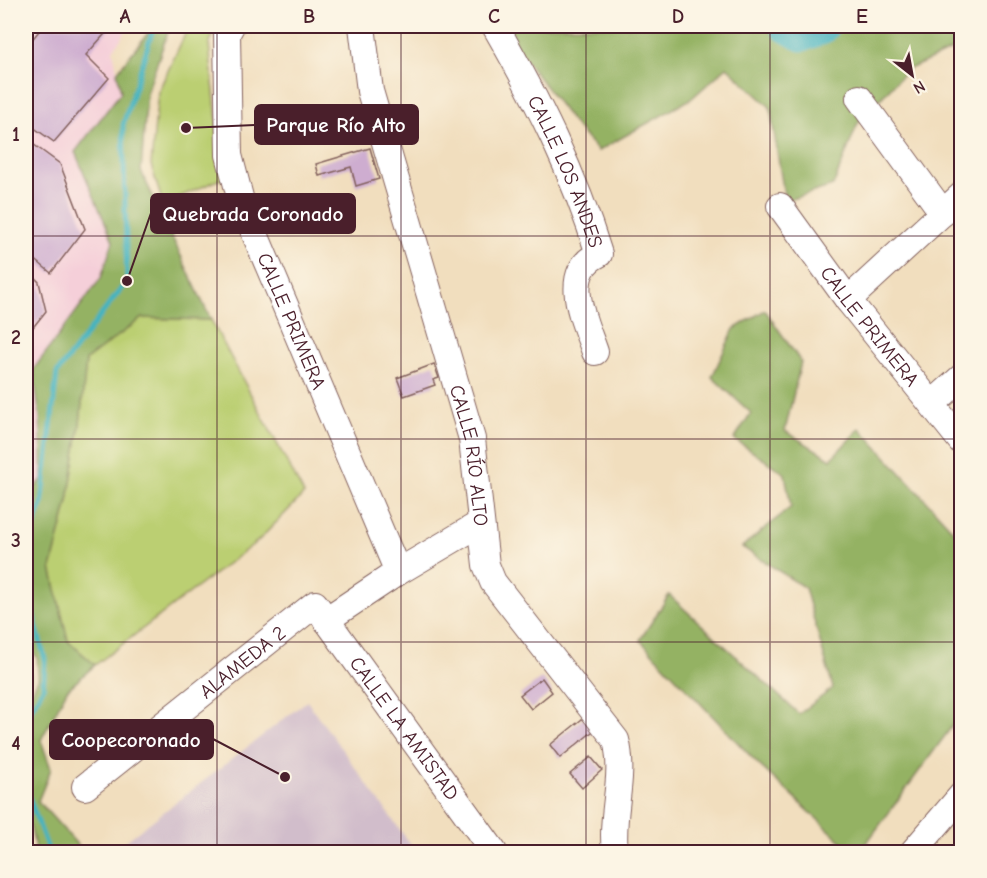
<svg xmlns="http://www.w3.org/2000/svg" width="987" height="878" font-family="'Comic Neue',sans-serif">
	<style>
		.built { fill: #f5cfd9 }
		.industrial { fill: #d1bdcb }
		.green { fill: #bbcf72; stroke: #82774e; stroke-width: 1.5 }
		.forest { fill: #94b264; stroke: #6f6848; stroke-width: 1.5 }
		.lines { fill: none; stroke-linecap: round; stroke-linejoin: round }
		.stream { stroke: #45b3c0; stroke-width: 5 }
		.river { stroke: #45b3c0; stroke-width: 33 }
		.building { fill: #ceadd0 }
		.minor-casing { stroke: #84625e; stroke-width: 28 }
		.minor { stroke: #fff; stroke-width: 26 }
		.grid { fill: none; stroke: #4a1f2b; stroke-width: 1.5; stroke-opacity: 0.55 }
		.labels { text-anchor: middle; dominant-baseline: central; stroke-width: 5; stroke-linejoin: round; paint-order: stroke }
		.street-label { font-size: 20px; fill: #4a1f2b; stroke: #fcf5e5 }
		.leader { fill: none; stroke: #4a1f2b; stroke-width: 2 }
		.callout-dot { fill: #4a1f2b; stroke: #fcf5e5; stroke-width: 2 }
		.callout { fill: #4a1f2b; stroke: #4a1f2b; stroke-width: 2 }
		.callout-label { font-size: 21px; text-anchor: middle; font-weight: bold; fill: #fff }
		.neatline { fill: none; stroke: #4a1f2b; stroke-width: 2 }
		.grid-label { font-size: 20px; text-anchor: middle; font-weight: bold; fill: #4a1f2b }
	</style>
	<rect width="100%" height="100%" fill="#fcf5e5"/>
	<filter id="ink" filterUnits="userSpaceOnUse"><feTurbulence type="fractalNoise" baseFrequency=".0167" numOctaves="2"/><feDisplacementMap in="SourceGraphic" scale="12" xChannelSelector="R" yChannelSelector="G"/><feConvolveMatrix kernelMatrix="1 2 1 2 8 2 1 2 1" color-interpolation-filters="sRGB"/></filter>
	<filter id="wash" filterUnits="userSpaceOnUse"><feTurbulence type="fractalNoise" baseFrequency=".008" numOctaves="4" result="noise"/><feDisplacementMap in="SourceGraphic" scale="24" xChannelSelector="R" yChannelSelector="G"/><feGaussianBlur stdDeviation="1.35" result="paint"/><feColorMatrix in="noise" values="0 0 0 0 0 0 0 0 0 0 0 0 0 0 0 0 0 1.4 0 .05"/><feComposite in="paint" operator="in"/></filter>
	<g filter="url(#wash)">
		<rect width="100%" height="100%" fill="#f1debe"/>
		<path class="built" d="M26,26H130L113,50L121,92L75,152L113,241L101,278L33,370L40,418L43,478L26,499Z"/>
		<path class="industrial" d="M307,701L416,852H112Z"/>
		<g class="green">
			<path d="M189,26H217L209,44L223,178L163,204L151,165L158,92Z"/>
			<path d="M142,318L211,320L304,494L259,540L95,665L68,641L51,568L68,501L80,424L86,359Z"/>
			<path d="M26,654L31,660V679L26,690Z"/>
		</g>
		<g class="forest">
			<path d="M149,26H170L147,92L141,171L211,320L142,318L86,360L80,424L68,501L51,568L68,641L95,665L67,690L41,740L51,769L38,801L84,852H36L31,829L26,817V703L38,679L37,657L26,646V499L43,478L40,418L33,370L101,278L113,241L75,152L121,92L117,72L148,33Z"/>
			<path d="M500,26H939L961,46L907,70L858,123L833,186L785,201L770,107L727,67L691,99L598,151L574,124Z"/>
			<path d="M765,310L801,362L785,431L831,459L860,428L961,539V714L860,852H853L759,765L640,640L669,595L799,714L833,688L805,588L742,547L791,507L785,474L734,439L751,413L712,377L734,329Z"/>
		</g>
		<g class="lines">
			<g class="stream">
				<path d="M26,545L42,505L57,373L127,281L123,125L154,26"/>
				<path d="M26,589L45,659L43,688L26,718"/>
				<path d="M26,789L49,852"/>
			</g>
			<path class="river" d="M786,26L802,35L820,29L823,26"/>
		</g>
		<g id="blocks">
			<g class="building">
				<path d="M43,26H112L86,55L109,78L54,142L26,122V47Z"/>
				<path d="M26,139L60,164L85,229L51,273L26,252Z"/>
				<path d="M370,148L379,179L356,186L351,167L319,176L316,164Z"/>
				<path d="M26,269L39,282L46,311L26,336Z"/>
				<path d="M434,364L439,378L433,380L435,385L404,396L397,378Z"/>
				<path d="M542,678L552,692L531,709L520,695Z"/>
				<path d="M587,715L597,728L560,758L550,745Z"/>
				<path d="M591,757L602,770L582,788L570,774Z"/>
			</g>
		</g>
	</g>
	<g filter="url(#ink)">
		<use href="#blocks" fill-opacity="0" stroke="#84625e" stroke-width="1.5"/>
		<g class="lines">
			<g class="minor-casing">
				<g id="minor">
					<path id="s1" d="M231,26L227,33L229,155L241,201L398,572"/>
					<path id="s2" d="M362,26L370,91L472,439L486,565L493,582L616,740C626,777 610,813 615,852"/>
					<path id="s3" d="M495,26C537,99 574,173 599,254C559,273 585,322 595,352"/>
					<path d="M859,98L943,213"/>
					<path id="s4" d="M780,206L848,300L962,442"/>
					<path d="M848,300L962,195"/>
					<path d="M932,404L962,377"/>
					<path d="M326,620L398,572L481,523"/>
					<path id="s5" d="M85,787L315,604L494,852"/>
					<path d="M913,852L962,795"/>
				</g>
			</g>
			<use href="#minor" class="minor"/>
		</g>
	</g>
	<path class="grid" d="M217,26V852M401,26V852M586,26V852M770,26V852M26,236H962M26,439H962M26,642H962"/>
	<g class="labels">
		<g class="street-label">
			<text stroke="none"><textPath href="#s3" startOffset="162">CALLE LOS ANDES</textPath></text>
			<text stroke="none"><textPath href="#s1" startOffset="308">CALLE PRIMERA</textPath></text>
			<text stroke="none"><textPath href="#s4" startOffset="150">CALLE PRIMERA</textPath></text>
			<text stroke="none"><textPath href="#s2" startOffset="444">CALLE RÍO ALTO</textPath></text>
			<text stroke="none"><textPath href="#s5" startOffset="201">ALAMEDA 2</textPath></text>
			<text stroke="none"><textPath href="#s5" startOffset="447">CALLE LA AMISTAD</textPath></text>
		</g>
	</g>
	<path class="leader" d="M186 128L255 125M127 281L151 213M285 777L213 739"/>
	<g class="callout-dot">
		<circle cx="186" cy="128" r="6"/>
		<circle cx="127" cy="281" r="6"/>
		<circle cx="285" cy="777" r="6"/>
	</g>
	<g class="callout">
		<rect x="255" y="105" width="163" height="39" rx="6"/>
		<rect x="151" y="194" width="204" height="39" rx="6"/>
		<rect x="50" y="720" width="163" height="39" rx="6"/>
	</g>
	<g class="callout-label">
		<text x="336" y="132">Parque Río Alto</text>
		<text x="253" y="221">Quebrada Coronado</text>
		<text x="131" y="747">Coopecoronado</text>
	</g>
	<rect width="987" height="878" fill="none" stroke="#fcf5e5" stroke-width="66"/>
	<g transform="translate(912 75) rotate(149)" stroke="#fcf5e5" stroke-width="4.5" paint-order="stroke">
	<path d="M0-4.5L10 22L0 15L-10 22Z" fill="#4a1f2b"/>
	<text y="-9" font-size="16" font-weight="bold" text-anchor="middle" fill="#4a1f2b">N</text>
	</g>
	<rect x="33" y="33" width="921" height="812" class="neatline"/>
	<g class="grid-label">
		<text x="125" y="23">A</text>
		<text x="309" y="23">B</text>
		<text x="494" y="23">C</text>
		<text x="678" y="23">D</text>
		<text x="862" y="23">E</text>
		<text x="16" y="141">1</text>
		<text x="16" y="344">2</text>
		<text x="16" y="547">3</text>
		<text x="16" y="750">4</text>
	</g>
</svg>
